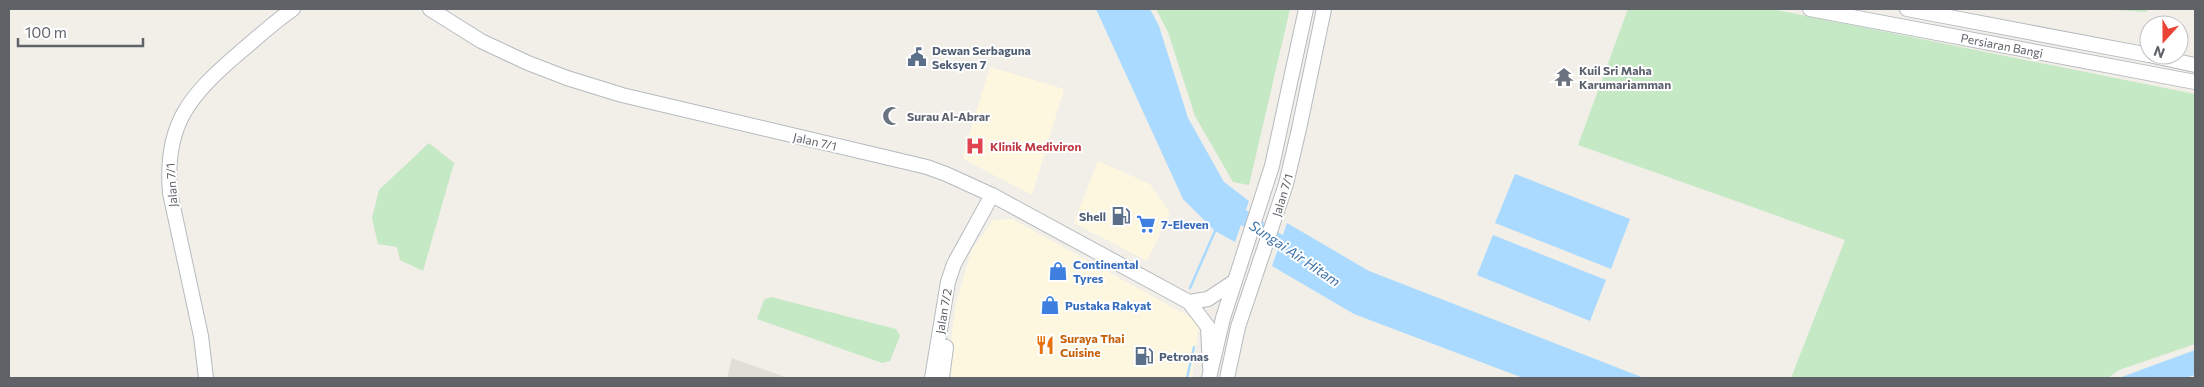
<svg xmlns="http://www.w3.org/2000/svg" width="2204" height="387" font-family="Commissioner,sans-serif">
	<style>
		.commercial { fill: #fef7e0 }
		.education { fill: #e1ded6 }
		.green { fill: #c5e8c5 }
		.water { fill: #aadaff }
		.lines { fill: none; stroke-linecap: round; stroke-linejoin: round }
		.stream { stroke: #aadaff; stroke-width: 2.5 }
		.river { stroke: #aadaff; stroke-width: 15 }
		.secondary-casing { stroke: #b6babf; stroke-width: 16 }
		.secondary { stroke: #fff; stroke-width: 14 }
		.labels { text-anchor: middle; dominant-baseline: central; stroke-width: 4; stroke-linejoin: round; paint-order: stroke }
		.street-label { font-size: 12px; fill: #5f6368; stroke: #fff }
		.service-label { font-size: 12px; font-weight: bold; fill: #4e5e75; stroke: #fff; text-anchor: start }
		.worship-label { font-size: 12px; font-weight: bold; fill: #5b616d; stroke: #fff; text-anchor: start }
		.health-label { font-size: 12px; font-weight: bold; fill: #be3a42; stroke: #fff; text-anchor: start }
		.shop-label { font-size: 12px; font-weight: bold; fill: #366cbe; stroke: #fff; text-anchor: start }
		.food-label { font-size: 12px; font-weight: bold; fill: #c56008; stroke: #fff; text-anchor: start }
		.water-label { font-size: 14px; font-style: italic; fill: #4174aa; stroke: #fff }
	</style>
	<rect width="100%" height="100%" fill="#f1efe8"/>
	<g class="commercial">
		<path d="M990,67L1064,89L1032,195L965,160L963,155Z"/>
		<path d="M1098,161L1150,184L1170,213L1147,261L1074,223Z"/>
		<path d="M1012,219L1199,322L1192,378H946L956,303L972,249L993,220Z"/>
	</g>
	<path class="education" d="M732,358L788,378H727Z"/>
	<g class="green">
		<path d="M1156,9H1290L1249,185L1233,182L1195,116L1168,32Z"/>
		<path d="M1628,9H1772L2195,94V344L2119,370L2108,378H1791L1845,240L1578,145Z"/>
		<path d="M2099,9H2148L2147,12Z"/>
		<path d="M429,143L454,163L423,271L400,260L397,247L378,244L372,218L379,190Z"/>
		<path d="M771,297L896,329L900,336L890,361L882,363L757,319L764,300Z"/>
	</g>
	<g class="water">
		<path d="M1096,9H1150L1159,26L1188,118L1224,182L1249,201L1235,242L1215,231L1183,199Z"/>
		<path d="M1515,174L1630,219L1611,269L1495,223Z"/>
		<path d="M1287,223L1369,271L1644,378H1523L1354,314L1272,266Z"/>
		<path d="M1493,235L1606,280L1590,321L1477,275Z"/>
		<path d="M2195,350V375L2185,378H2119Z"/>
	</g>
	<g class="lines">
		<g class="stream">
			<path d="M1190,288L1215,231"/>
			<path d="M1187,378L1194,347"/>
		</g>
		<path class="river" d="M1228,207L1297,254"/>
		<g class="secondary-casing">
			<g id="secondary">
				<path d="M430,9L481,41L528,63L567,78L622,95L927,167L946,174L992,195L1189,302L1208,327L1210,367"/>
				<path d="M1810,9L2195,82"/>
				<path d="M1907,9L2149,55"/>
				<path d="M2149,55L2195,65"/>
				<path d="M1189,302L1208,299L1235,281"/>
				<path d="M206,378L201,336L170,193C164,124 190,95 239,53C257,38 274,22 293,9"/>
				<path d="M932,378L948,282L954,264L992,195"/>
				<path d="M942,378L946,347"/>
				<path d="M1209,378L1223,318L1272,166L1306,9"/>
				<path d="M1227,378L1238,327L1286,184L1299,129L1324,9"/>
			</g>
		</g>
		<use href="#secondary" class="secondary"/>
	</g>
	<defs>
		<g id="civic-bare" transform="scale(1.5)"><path d="M-.6-6.5H3V-4.5H.6V-3L4-1V1h2V6H-6V1h2V-1L-.6-3ZM-1.2 2.5V6h2.4V2.5Z" fill="#5c6f8a" stroke="#fff" stroke-width="2.5" paint-order="stroke"/></g>
		<g id="temple-bare" transform="scale(1.5)"><path d="M0-6L5-2H3V0L6.5 2.5H4V6H1.5V3h-3V6H-4V2.5H-6.5L-3 0V-2H-5Z" fill="#6b7280" stroke="#fff" stroke-width="2.5" paint-order="stroke"/></g>
		<g id="mosque-bare" transform="scale(1.5)"><path d="M3.5-4.9A6 6 0 1 0 3.5 4.9A5 5 0 1 1 3.5-4.9Z" fill="#6b7280" stroke="#fff" stroke-width="2.5" paint-order="stroke"/></g>
		<g id="hospital-bare" transform="scale(1.5)"><path d="M-5-5h3v3.5h4V-5h3V5h-3V1.5h-4V5h-3Z" fill="#e0444e" stroke="#fff" stroke-width="2.5" paint-order="stroke"/></g>
		<g id="fuel-bare" transform="scale(1.5)"><path d="M-5.5-6h7V0h2V4h1.3V-2.5L3-4.5l.8-.8L6-3V5H2.5V1h-1V6h-7ZM-4.2-4.7v3.2H.2V-4.7Z" fill="#5c6f8a" stroke="#fff" stroke-width="2.5" paint-order="stroke"/></g>
		<g id="supermarket-bare" transform="scale(1.5)"><path d="M-6-5.5h2.5l.6 2H6L4.5 2H-2.5L-4.4-4H-6ZM-1.5 3.2a1.3 1.3 0 1 0 .1 0ZM3 3.2a1.3 1.3 0 1 0 .1 0Z" fill="#3f7fe0" stroke="#fff" stroke-width="2.5" paint-order="stroke"/></g>
		<g id="shop-bare" transform="scale(1.5)"><path d="M-5-2.5h2.3a2.7 3.5 0 0 1 5.4 0H5L5.5 6h-11ZM-1.5-2.5h3a1.5 2.3 0 0 0-3 0Z" fill="#3f7fe0" stroke="#fff" stroke-width="2.5" paint-order="stroke"/></g>
		<g id="restaurant-bare" transform="scale(1.5)"><path d="M-5-6h1v4h1v-4h1v4h1v-4h1v5L-1.5 .5V6h-2V.5L-5-1ZM5-6V6H3V1.5H1.5Q1.5-4 5-6Z" fill="#e8710a" stroke="#fff" stroke-width="2.5" paint-order="stroke"/></g>
	</defs>
	<g fill-rule="evenodd">
		<use href="#civic-bare" x="917" y="57"/>
		<use href="#temple-bare" x="1564" y="77"/>
		<use href="#mosque-bare" x="892" y="116"/>
		<use href="#hospital-bare" x="975" y="146"/>
		<use href="#fuel-bare" x="1121" y="216"/>
		<use href="#supermarket-bare" x="1146" y="224"/>
		<use href="#shop-bare" x="1058" y="271"/>
		<use href="#shop-bare" x="1050" y="305"/>
		<use href="#restaurant-bare" x="1045" y="345"/>
		<use href="#fuel-bare" x="1144" y="356"/>
	</g>
	<g class="labels">
		<g class="street-label">
			<text transform="translate(2002 45) rotate(11)">Persiaran Bangi</text>
			<text transform="translate(815 141) rotate(13)">Jalan 7/1</text>
			<text transform="translate(171 185) rotate(-94)">Jalan 7/1</text>
			<text transform="translate(1282 195) rotate(-73)">Jalan 7/1</text>
			<text transform="translate(943 311) rotate(-80)">Jalan 7/2</text>
		</g>
		<g class="service-label">
			<text x="932" y="50">Dewan Serbaguna<tspan x="932" dy="14">Seksyen 7</tspan></text>
			<text x="1106" y="216" text-anchor="end">Shell</text>
			<text x="1159" y="356">Petronas</text>
		</g>
		<g class="worship-label">
			<text x="1579" y="70">Kuil Sri Maha<tspan x="1579" dy="14">Karumariamman</tspan></text>
			<text x="907" y="116">Surau Al-Abrar</text>
		</g>
		<g class="health-label">
			<text x="990" y="146">Klinik Mediviron</text>
		</g>
		<g class="shop-label">
			<text x="1161" y="224">7-Eleven</text>
			<text x="1073" y="264">Continental<tspan x="1073" dy="14">Tyres</tspan></text>
			<text x="1065" y="305">Pustaka Rakyat</text>
		</g>
		<g class="food-label">
			<text x="1060" y="338">Suraya Thai<tspan x="1060" dy="14">Cuisine</tspan></text>
		</g>
		<g class="water-label">
			<text transform="translate(1295 253) rotate(34)">Sungai Air Hitam</text>
		</g>
	</g>
	<rect width="2204" height="387" fill="none" stroke="#5f6368" stroke-width="20"/>
	<g transform="translate(2164 40) rotate(201)"><circle r="24" fill="#ffffff" stroke="#bfc1c3"/>
	<path d="M0-4L9 19L0 12L-9 19Z" fill="#ea4335"/>
	<text y="-8" font-size="14" font-weight="bold" text-anchor="middle" fill="#5f6368">N</text>
	</g>
	<path d="M18 38v8h125v-8" fill="none" stroke="#5f6368" stroke-width="2.5"/>
	<text x="25" y="38" font-size="15" fill="#5f6368" stroke="#ffffff" stroke-width="4" paint-order="stroke">100 m</text>
</svg>
